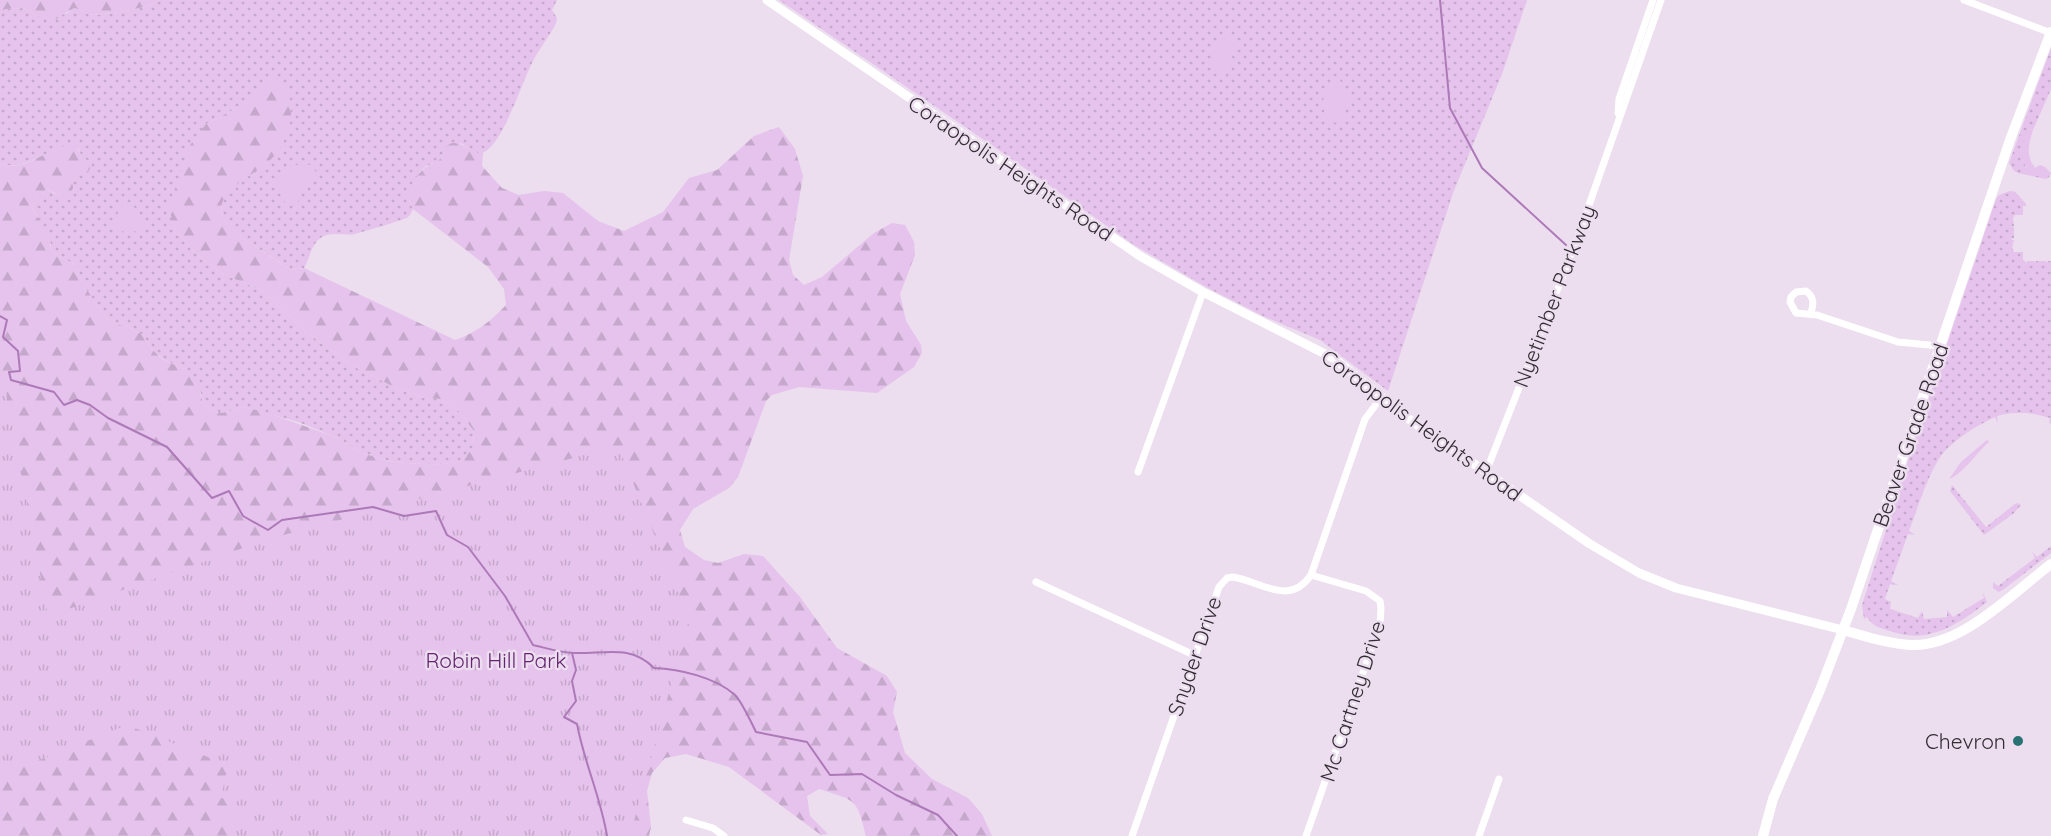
<svg xmlns="http://www.w3.org/2000/svg" width="2051" height="836" font-family="Quicksand,sans-serif">
	<style>
		.grass { fill: url(#grass-dots) }
		.forest { fill: url(#forest-firs) }
		.park { fill: url(#park-tufts) }
		.garden { fill: #e5c3ec }
		.lines { fill: none; stroke-linecap: round; stroke-linejoin: round }
		.stream { stroke: #ad79b8; stroke-width: 2 }
		.minor { stroke: #fff; stroke-width: 7 }
		.tertiary { stroke: #fff; stroke-width: 9 }
		.secondary { stroke: #fff; stroke-width: 10 }
		.poi-dot { fill: #297374; stroke: #ecddef; stroke-width: 2 }
		.labels { text-anchor: middle; dominant-baseline: central; stroke-width: 5; stroke-linejoin: round; paint-order: stroke }
		.street-label { font-size: 21px; fill: #322c33; stroke: #ecddef }
		.park-label { font-size: 21px; fill: #642471; stroke: #ecddef }
		.poi-label { font-size: 21px; fill: #322c33; stroke: #ecddef; text-anchor: end }
	</style>
	<defs>
		<pattern id="grass-dots" width="8" height="8" patternUnits="userSpaceOnUse" patternTransform="scale(1.5)"><rect width="8" height="8" fill="#e5c3ec"/><path d="M2 2h.1M6 6h.1" fill="none" stroke="#c5a8cb" stroke-width="1.8" stroke-linecap="round"/></pattern>
		<pattern id="forest-firs" width="22" height="20" patternUnits="userSpaceOnUse" patternTransform="scale(1.5)"><rect width="22" height="20" fill="#e5c3ec"/><path d="M5 1l3.5 6h-7zM16 11l3.5 6h-7z" fill="#c5a8cb"/></pattern>
		<pattern id="park-tufts" width="24" height="20" patternUnits="userSpaceOnUse" patternTransform="scale(1.5)"><rect width="24" height="20" fill="#e5c3ec"/><path d="M3 7l-1-3M5 7V3M7 7l1-3M15 17l-1-3M17 17v-4M19 17l1-3" fill="none" stroke="#c5a8cb"/></pattern>
	</defs>
	<rect width="100%" height="100%" fill="#ecddef"/>
	<g class="grass">
		<path d="M160,0H557L552,10L557,18L556,23C549,37 539,49 532,63C522,82 502,147 482,153C475,155 467,147 461,143L443,155L439,161L426,166L420,172L409,200L413,209C411,212 411,215 408,217C405,220 361,232 355,234C344,236 332,231 322,237C311,244 310,258 304,268L291,270C272,256 246,243 229,227C223,221 220,210 222,201C226,186 255,171 268,162L245,101L235,109L206,124L183,169L173,226L192,250L221,273L261,290L306,332L353,366L400,390L424,398L441,399L458,410L474,431L473,447L462,461L437,465L393,462L362,453L338,438L298,422L244,407L222,413L210,409L203,403L201,393L184,369L163,359L152,349L143,335L129,327L115,324L103,315L79,279L78,270L74,263L62,259L50,249L51,244L32,207L35,200L47,189L55,194L72,182L74,178L90,169C89,159 80,157 78,148C70,149 62,149 54,151C36,157 19,171 0,163V12L4,9L24,8L37,16L66,14L74,8C79,9 82,12 88,14C100,17 150,8 160,0Z"/>
		<path d="M779,0H1527L1502,74L1453,193L1388,391L1320,340L1265,317L1206,287L1134,245L996,148Z"/>
		<path d="M2051,48V89L2033,130L2028,129L2025,167L2031,174H2046L2045,167L2051,173L2049,177L2046,179L2018,173L2014,171L2009,163Z"/>
		<path d="M2010,191L2016,192V193L2026,204V206H2023V215H2015L2013,218L2014,226L2011,227H2014V238L2010,239L2014,240L2012,248L2014,252H2023V260L2026,263L2027,261H2035V263L2036,261H2046L2047,263L2048,261H2051V424L2049,423L2050,418C2031,412 2016,411 1997,416L1998,423L1995,417C1976,426 1958,437 1944,452C1930,468 1917,510 1909,531L1915,535L1908,534L1891,581L1898,585L1890,584L1885,599L1891,602L1890,609L1918,618L1922,611L1924,619L1947,617V610L1953,617L1984,598L1982,591L1987,602C1957,625 1928,645 1890,631C1880,628 1872,626 1867,617L1864,619L1862,605L1914,442L1996,199L1999,195Z"/>
		<path d="M1952,485L1986,527L2015,504L2018,503L2021,505L2014,513L1984,535L1950,491Z"/>
		<path d="M2051,546V553L2004,589L1999,592L1993,588V582L1998,586L2035,558L2032,552L2037,557Z"/>
	</g>
	<g class="forest">
		<path d="M0,0H160C150,8 100,17 87,14C82,12 79,9 74,8L56,19L37,16L24,8L5,9L0,12Z"/>
		<path d="M275,78C287,87 292,99 291,114C290,133 281,151 267,163C249,178 206,195 227,224C233,234 278,261 291,270L304,268L455,340C476,333 491,321 506,305L504,289L488,267L413,209L407,193C412,185 416,175 424,169C431,162 444,163 443,150C457,132 468,154 483,153L482,166L502,188L519,195L544,191L563,193L598,221L624,231L663,212L689,178L717,170L754,136L779,127L795,149L803,176L789,260L793,275L804,285L822,277L874,233L892,223L905,225L914,242L915,255L900,294L906,321L921,345L922,353L914,367L877,393L799,387L772,395L766,401L738,477L729,488L693,509L680,530L685,547L704,560L718,563L744,554L763,556L800,597L837,648L887,676L897,692L893,712L905,753L932,779L968,798L982,814L992,836H866C857,797 855,801 819,789L807,796L810,816L828,834L821,835L729,767L686,754L665,758L652,773L647,791L651,827L649,836H0V163C28,175 51,142 76,145L79,152L90,163V169L86,173L74,178L72,182L73,188L70,194L62,197L47,189L35,200L32,207C37,221 53,233 50,249L62,259L74,263L78,270L80,279L103,315L115,324L129,327L143,335L152,349L162,359L184,369L198,384L203,403L210,409L222,413L244,407L268,413L338,438L362,453L392,462L437,465L462,461L473,447L474,431L458,410L441,399L424,398L400,390L353,366L306,332L261,290L221,273L192,250L173,226L169,204L181,174L188,148L206,124L235,109L263,83Z"/>
	</g>
	<path class="park" d="M0,359L48,616L272,538L618,446L689,619L630,836H229L237,801L221,798L228,765L127,725L0,776Z"/>
	<g class="garden">
		<path d="M1226,32C1232,32 1236,37 1237,43L1226,75L1220,78C1206,67 1209,39 1226,32Z"/>
		<path d="M1335,76L1340,80L1350,97L1343,118L1336,123C1316,116 1322,87 1335,76Z"/>
		<path d="M2027,129L2033,130C2028,145 2026,156 2035,168L2040,165L2045,167L2047,173L2045,174H2030C2019,161 2022,144 2027,129Z"/>
		<path d="M299,164L311,165L316,172L315,176L303,187L297,204L289,206L284,201L276,185L286,169Z"/>
		<path d="M130,202L143,218L146,228L144,231L124,232L115,227C116,217 119,204 130,202Z"/>
		<path d="M1987,440L1989,442C1976,453 1964,473 1949,479L1961,462Z"/>
	</g>
	<g class="lines">
		<g class="stream">
			<path d="M1440,0L1450,108L1482,168L1566,245"/>
			<path d="M0,316L7,320L3,337L18,351L20,371L9,372L11,380L54,392L64,405L77,400L90,405L108,418L167,447L212,498L229,491L243,516L268,530L282,520L373,507L404,516L436,511L447,535L468,547L505,596L533,645C546,648 561,653 575,653C604,654 631,644 654,668C679,669 715,677 735,695C742,702 751,722 756,732L807,742L830,775L862,774L896,795L938,815L957,836"/>
			<path d="M572,653L576,670L572,681L576,701L564,717L577,724C584,762 601,798 607,836"/>
		</g>
		<g class="minor">
			<path d="M1964,0L2051,33"/>
			<path d="M1618,113L1619,99L1653,0"/>
			<path d="M1811,313C1814,303 1814,297 1806,291L1796,292L1791,297L1790,302L1796,313L1817,315L1898,342L1940,346"/>
			<path d="M1138,472L1203,292"/>
			<path d="M1486,472L1576,242L1661,0"/>
			<path d="M1036,582L1194,655"/>
			<path d="M686,820L713,828L724,836"/>
			<path d="M1132,836L1219,587L1227,578L1233,577C1263,582 1289,607 1311,575L1365,419L1381,398"/>
			<path d="M1306,836L1380,624L1381,608L1380,601L1366,591L1311,575"/>
			<path d="M1479,836L1499,779"/>
		</g>
		<path class="tertiary" d="M767,0L1140,256L1203,292L1335,359L1406,417L1590,544L1639,573L1676,588L1843,630"/>
		<g class="secondary">
			<path d="M1843,630C1865,636 1888,644 1911,645C1961,647 2012,594 2051,564"/>
			<path d="M1763,836L1773,799L1820,690L1851,609L2010,140L2051,32"/>
		</g>
	</g>
	<circle class="poi-dot" cx="2018" cy="741" r="6"/>
	<g class="labels">
		<g class="street-label">
			<text transform="translate(1011 168) rotate(34)">Coraopolis Heights Road</text>
			<text transform="translate(1554 296) rotate(-69)">Nyetimber Parkway</text>
			<text transform="translate(1422 425) rotate(36)">Coraopolis Heights Road</text>
			<text transform="translate(1910 435) rotate(-71)">Beaver Grade Road</text>
			<text transform="translate(1194 656) rotate(-71)">Snyder Drive</text>
			<text transform="translate(1352 701) rotate(-72)">Mc Cartney Drive</text>
		</g>
		<g class="park-label">
			<text x="496" y="660">Robin Hill Park</text>
		</g>
		<g class="poi-label">
			<text x="2006" y="741">Chevron</text>
		</g>
	</g>
</svg>
